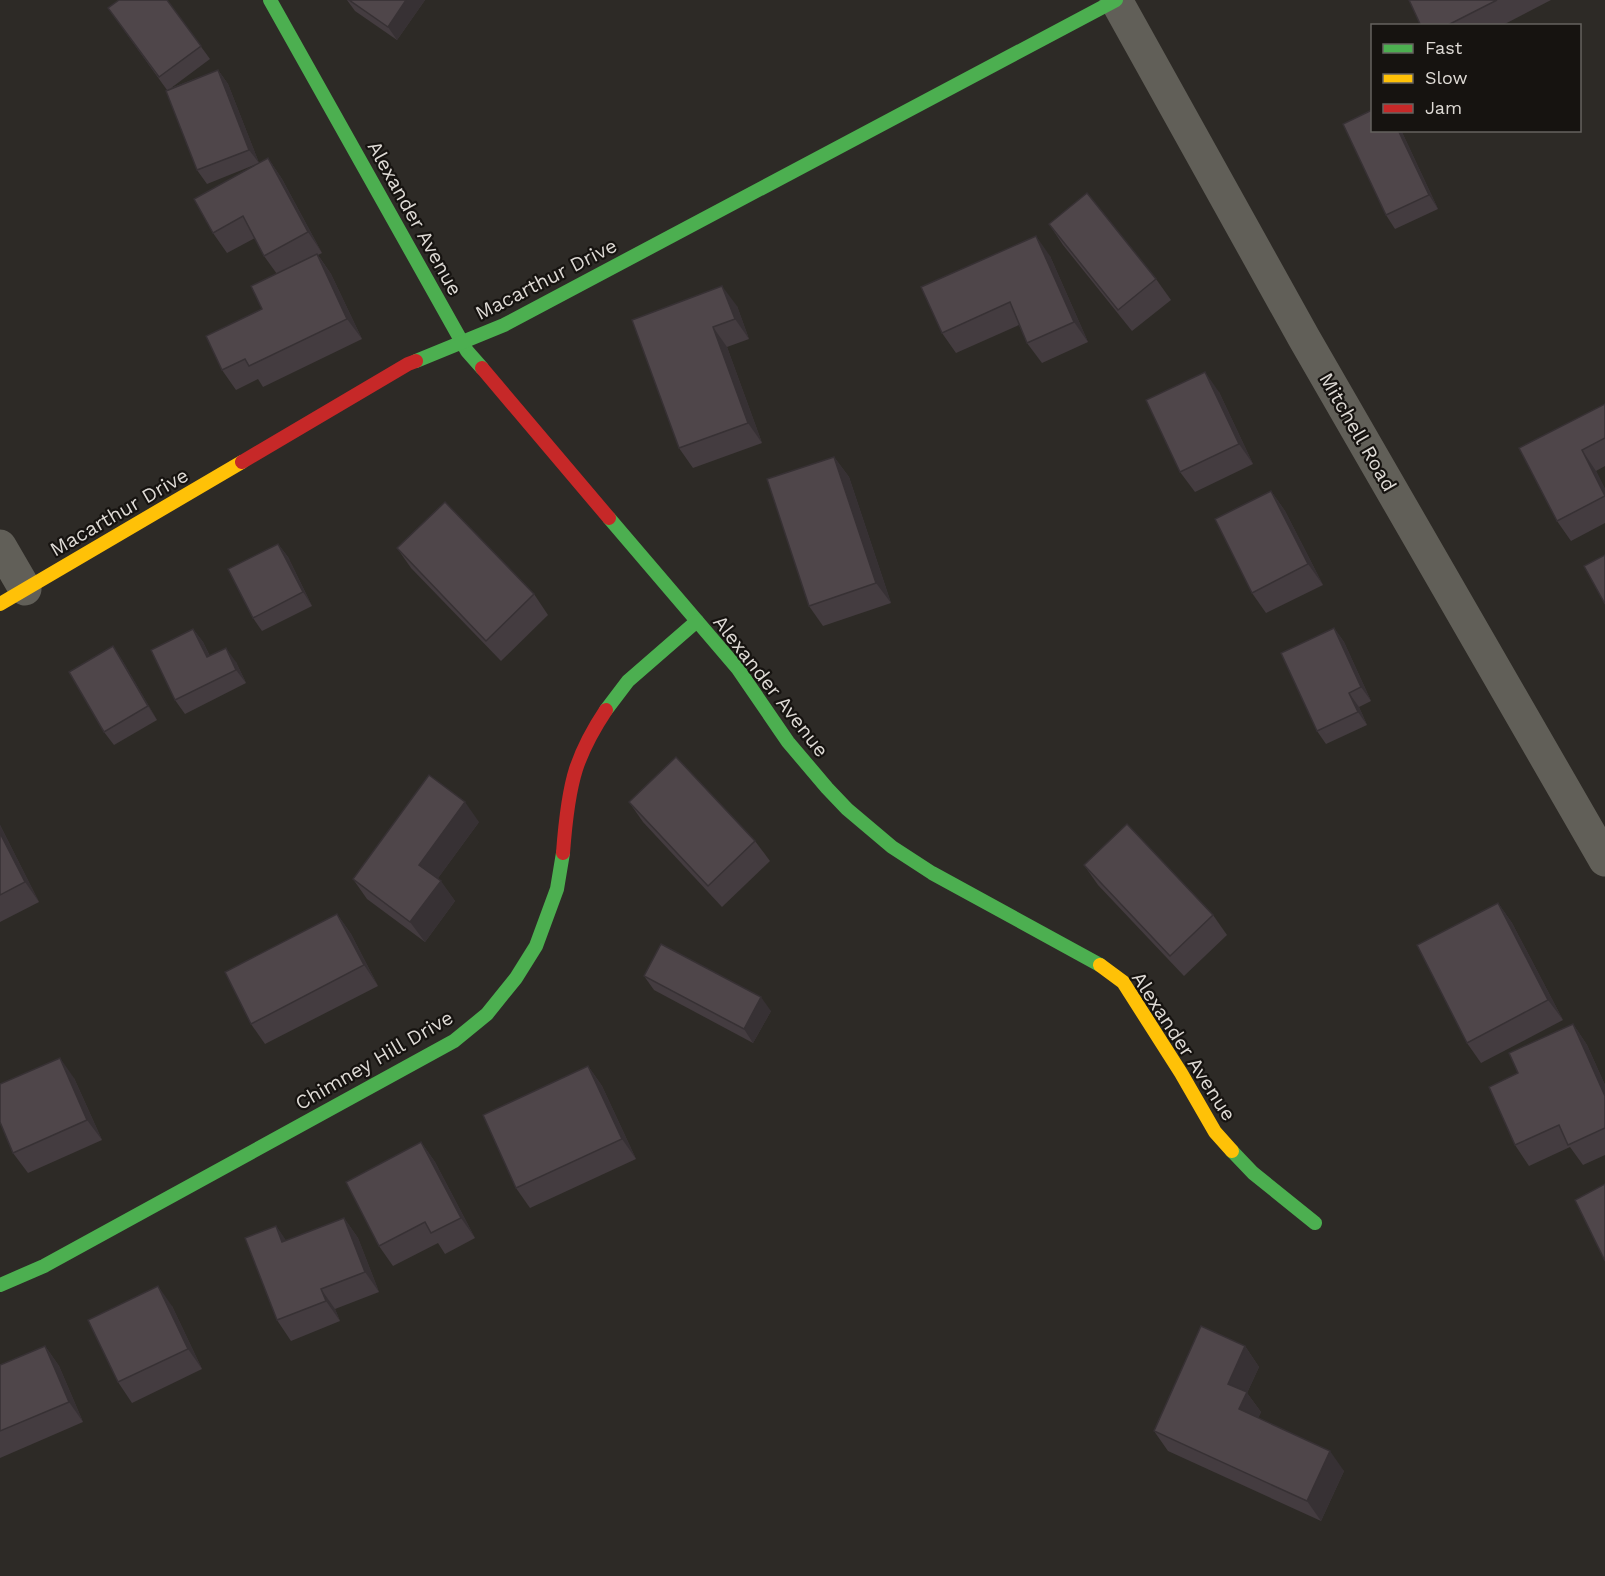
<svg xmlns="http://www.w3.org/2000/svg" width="1605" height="1576" font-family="'Work Sans',sans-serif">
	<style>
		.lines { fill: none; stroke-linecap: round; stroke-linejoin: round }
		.street { stroke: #615f58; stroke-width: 33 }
		.fast { stroke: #4caf50; stroke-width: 14 }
		.slow { stroke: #ffc107; stroke-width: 14 }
		.jam { stroke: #c62828; stroke-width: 14 }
		.wall { fill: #443c40 }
		.shaded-wall { fill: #373134 }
		.building { fill: #4f464a; stroke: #373134; stroke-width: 1.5 }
		.labels { text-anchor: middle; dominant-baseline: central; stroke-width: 4.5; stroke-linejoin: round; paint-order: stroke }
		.street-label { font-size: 20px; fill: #dedad5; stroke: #161310 }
	</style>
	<rect width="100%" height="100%" fill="#2d2a26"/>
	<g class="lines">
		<g class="street">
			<path d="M1116,0L1304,338L1605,860"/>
			<path d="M0,546L25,589"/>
		</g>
		<g class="fast">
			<path d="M270,0L467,351L482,368"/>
			<path d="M416,361L504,325L1116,0"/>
			<path d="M609,518L738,669L788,742L827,788L847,809L892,847L932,873L1100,965"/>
			<path d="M606,710L628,681L697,621"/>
			<path d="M1232,1151L1253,1173L1315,1223"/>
			<path d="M0,1285L44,1266L454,1041L487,1014L516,978L536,946L557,889L563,853"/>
		</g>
		<g class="slow">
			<path d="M0,604L242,462"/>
			<path d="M1100,965L1123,982L1181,1073L1215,1132L1232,1151"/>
		</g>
		<g class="jam">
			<path d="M482,368L609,518"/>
			<path d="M242,462L408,364L416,361"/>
			<path d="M563,853C565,826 568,794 576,769C583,748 594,728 606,710"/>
		</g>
	</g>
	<g class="wall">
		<path d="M167,0L210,59L171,88L218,70L228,84L259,163L207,184L197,170L167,90L108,8Z"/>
		<path d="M347,0H425L397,40L355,11Z"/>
		<path d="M1409,0H1551L1501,26H1421Z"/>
		<path d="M1401,130L1438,209L1395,229L1386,215Z"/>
		<path d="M268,158L282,179L322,253L318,255L331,274L362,339L263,387L258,379L236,390L222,370L262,309L277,274L264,256L255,238L227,253L213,233Z"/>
		<path d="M1049,224L1156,279L1171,300L1132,331L1063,245Z"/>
		<path d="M1050,256L1088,342L1042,363L1027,343L1019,325L956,353L942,333Z"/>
		<path d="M737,306L749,339L727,347L762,443L693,468L679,448L632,320Z"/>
		<path d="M1219,392L1253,464L1195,492L1180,472Z"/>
		<path d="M1605,404V466L1596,471L1605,489V523L1571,541L1557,521L1519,448Z"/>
		<path d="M834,457L849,477L891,603L823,626L809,606Z"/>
		<path d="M1271,491L1285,511L1323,585L1266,613L1252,593Z"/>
		<path d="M278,544L288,557L312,606L262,631L253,618Z"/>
		<path d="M397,548L534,594L548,615L501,661L411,568Z"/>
		<path d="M1334,628L1344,642L1371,701L1359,707L1367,725L1326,744L1317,731Z"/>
		<path d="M193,629L203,642L210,656L236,662L246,683L185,714L175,700Z"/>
		<path d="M122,660L157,720L114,745L104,732Z"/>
		<path d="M629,802L755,841L770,861L722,907L643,822Z"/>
		<path d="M479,822L438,878L455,901L425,942L367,899L353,879Z"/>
		<path d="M0,825L39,902L0,922Z"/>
		<path d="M1084,865L1213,915L1227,935L1184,976L1098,885Z"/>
		<path d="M1498,903L1512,923L1563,1020L1481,1063L1467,1043Z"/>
		<path d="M337,914L351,934L378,986L265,1044L251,1024Z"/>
		<path d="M644,976L771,1011L753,1043L654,990Z"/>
		<path d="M1573,1024L1587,1045L1605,1085V1155L1583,1165L1570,1147L1529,1166L1515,1145L1518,1073Z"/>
		<path d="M588,1066L602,1086L636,1159L530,1208L516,1188Z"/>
		<path d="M74,1078L102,1140L28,1173L13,1153Z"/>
		<path d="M421,1142L435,1162L475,1238L445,1254L438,1243L393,1266L379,1246Z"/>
		<path d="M344,1218L358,1238L379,1292L335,1309L340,1321L291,1341L277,1320L276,1226L286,1241Z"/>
		<path d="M172,1306L202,1369L132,1403L118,1382Z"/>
		<path d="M45,1346L59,1366L83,1422L0,1458V1365Z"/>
		<path d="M1245,1346L1259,1367L1247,1393L1261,1412L1258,1418L1344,1471L1321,1521L1168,1451L1154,1431Z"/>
	</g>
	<g class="shaded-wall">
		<path d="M406,0H425L397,40L388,27Z"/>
		<path d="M218,70L228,84L259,163L249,150Z"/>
		<path d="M1398,130H1401L1438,209L1429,195Z"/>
		<path d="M268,158L282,179L322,253L308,232Z"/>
		<path d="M1036,236L1050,256L1088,342L1074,322Z"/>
		<path d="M317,254L331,274L362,339L347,319Z"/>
		<path d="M722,286L737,306L749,339L735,319Z"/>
		<path d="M713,327L727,347L762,443L748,423Z"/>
		<path d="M1205,372L1219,392L1253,464L1239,444Z"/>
		<path d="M1582,450L1596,471L1605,489V496Z"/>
		<path d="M834,457L849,477L891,603L876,583Z"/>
		<path d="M1271,491L1285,511L1323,585L1308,564Z"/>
		<path d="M278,544L288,557L312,606L303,592Z"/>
		<path d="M1334,628L1344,642L1371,701L1361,687Z"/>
		<path d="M193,629L203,642L217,671L207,657Z"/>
		<path d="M113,646L122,660L157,720L148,706Z"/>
		<path d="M226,648L236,662L246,683L236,670Z"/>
		<path d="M1349,693L1359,707L1367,725L1358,712Z"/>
		<path d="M465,802L479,822L433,885L419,865Z"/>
		<path d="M0,825L39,902L25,882L0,833Z"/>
		<path d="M441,881L455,901L425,942L410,922Z"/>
		<path d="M1498,903L1512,923L1563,1020L1548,1000Z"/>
		<path d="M337,914L351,934L378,986L364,965Z"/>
		<path d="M761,997L771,1011L753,1043L744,1029Z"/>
		<path d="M1573,1024L1587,1045L1605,1085V1096Z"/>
		<path d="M60,1058L74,1078L102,1140L87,1120Z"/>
		<path d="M588,1066L602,1086L636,1159L622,1139Z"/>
		<path d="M421,1142L435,1162L475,1238L461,1218Z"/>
		<path d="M344,1218L358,1238L379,1292L365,1272Z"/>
		<path d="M276,1226L290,1246L282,1242Z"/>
		<path d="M158,1286L172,1306L202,1369L188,1349Z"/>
		<path d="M321,1289L335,1309L340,1321L326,1301Z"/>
		<path d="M45,1346L59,1366L83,1422L69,1402Z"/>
		<path d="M1245,1346L1259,1367L1247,1393L1261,1412L1253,1429L1239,1409L1228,1384Z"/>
		<path d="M1330,1451L1344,1471L1321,1521L1307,1501Z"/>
	</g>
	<g class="building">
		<path d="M119,0H167L201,46L159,77L108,8Z"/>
		<path d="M349,0H406L388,27Z"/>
		<path d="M1409,0H1497L1446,26H1421Z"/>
		<path d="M218,70L249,150L197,170L166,91Z"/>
		<path d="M1372,110V130H1398L1429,195L1386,215L1343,124Z"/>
		<path d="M268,158L308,232L264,256L243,216L213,233L194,199Z"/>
		<path d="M1087,193L1156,279L1118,310L1049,224Z"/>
		<path d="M1036,236L1074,322L1027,343L1010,302L942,333L921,287Z"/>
		<path d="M317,254L347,319L249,366L245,359L222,370L206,336L262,309L251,286Z"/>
		<path d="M722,286L735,319L713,327L748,423L679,448L632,320Z"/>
		<path d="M1205,372L1239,444L1180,472L1146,400Z"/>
		<path d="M1605,404V438L1582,450L1605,496L1557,521L1519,448Z"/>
		<path d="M834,457L876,583L809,606L767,479Z"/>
		<path d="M1271,491L1308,564L1252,593L1215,519Z"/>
		<path d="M445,502L534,594L486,641L397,548Z"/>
		<path d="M278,544L303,592L253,618L228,569Z"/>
		<path d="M1605,555V604L1584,566Z"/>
		<path d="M1334,628L1361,687L1349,693L1358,712L1317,731L1281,653Z"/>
		<path d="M193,629L207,657L226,648L236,670L175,700L151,650Z"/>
		<path d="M113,646L148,706L104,732L69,672Z"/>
		<path d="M676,757L755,841L708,886L629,802Z"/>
		<path d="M429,775L465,802L419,865L441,881L410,922L353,879Z"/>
		<path d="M1127,824L1213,915L1170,956L1084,865Z"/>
		<path d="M0,833L25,882L0,895Z"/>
		<path d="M1498,903L1548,1000L1467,1043L1417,945Z"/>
		<path d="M337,914L364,965L251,1024L225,972Z"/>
		<path d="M661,944L761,997L744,1029L644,976Z"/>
		<path d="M1573,1024L1605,1096V1128L1568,1145L1559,1125L1515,1145L1489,1087L1518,1073L1509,1053Z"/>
		<path d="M60,1058L87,1120L13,1153L0,1122V1084Z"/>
		<path d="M588,1066L622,1139L516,1188L483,1115Z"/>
		<path d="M421,1142L461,1218L431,1233L425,1222L379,1246L346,1182Z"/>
		<path d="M1605,1184V1261L1575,1200Z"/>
		<path d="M344,1218L365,1272L321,1289L326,1301L277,1320L245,1238L276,1226L282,1242Z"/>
		<path d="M158,1286L188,1349L118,1382L88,1320Z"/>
		<path d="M1201,1326L1245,1346L1228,1384L1247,1392L1239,1409L1330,1451L1307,1501L1154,1431Z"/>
		<path d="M45,1346L69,1402L0,1431V1365Z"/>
	</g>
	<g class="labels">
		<g class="street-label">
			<text transform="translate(415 218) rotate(61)">Alexander Avenue</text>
			<text transform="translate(546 279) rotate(-27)">Macarthur Drive</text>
			<text transform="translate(1358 432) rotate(60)">Mitchell Road</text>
			<text transform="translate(119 512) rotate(-30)">Macarthur Drive</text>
			<text transform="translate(771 686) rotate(52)">Alexander Avenue</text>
			<text transform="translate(1184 1046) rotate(57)">Alexander Avenue</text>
			<text transform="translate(374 1060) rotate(-30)">Chimney Hill Drive</text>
		</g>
	</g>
	<rect x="1371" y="24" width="210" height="108" fill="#161310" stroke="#66635f" stroke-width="1.5"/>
	<rect x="1383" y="44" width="30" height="9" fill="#4caf50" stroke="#66635f" stroke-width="1.5"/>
	<text x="1425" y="54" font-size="18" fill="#dedad5">Fast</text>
	<rect x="1383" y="74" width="30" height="9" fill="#ffc107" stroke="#66635f" stroke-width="1.5"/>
	<text x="1425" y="84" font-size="18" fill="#dedad5">Slow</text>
	<rect x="1383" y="104" width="30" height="9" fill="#c62828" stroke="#66635f" stroke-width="1.5"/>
	<text x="1425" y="114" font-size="18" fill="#dedad5">Jam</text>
</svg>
